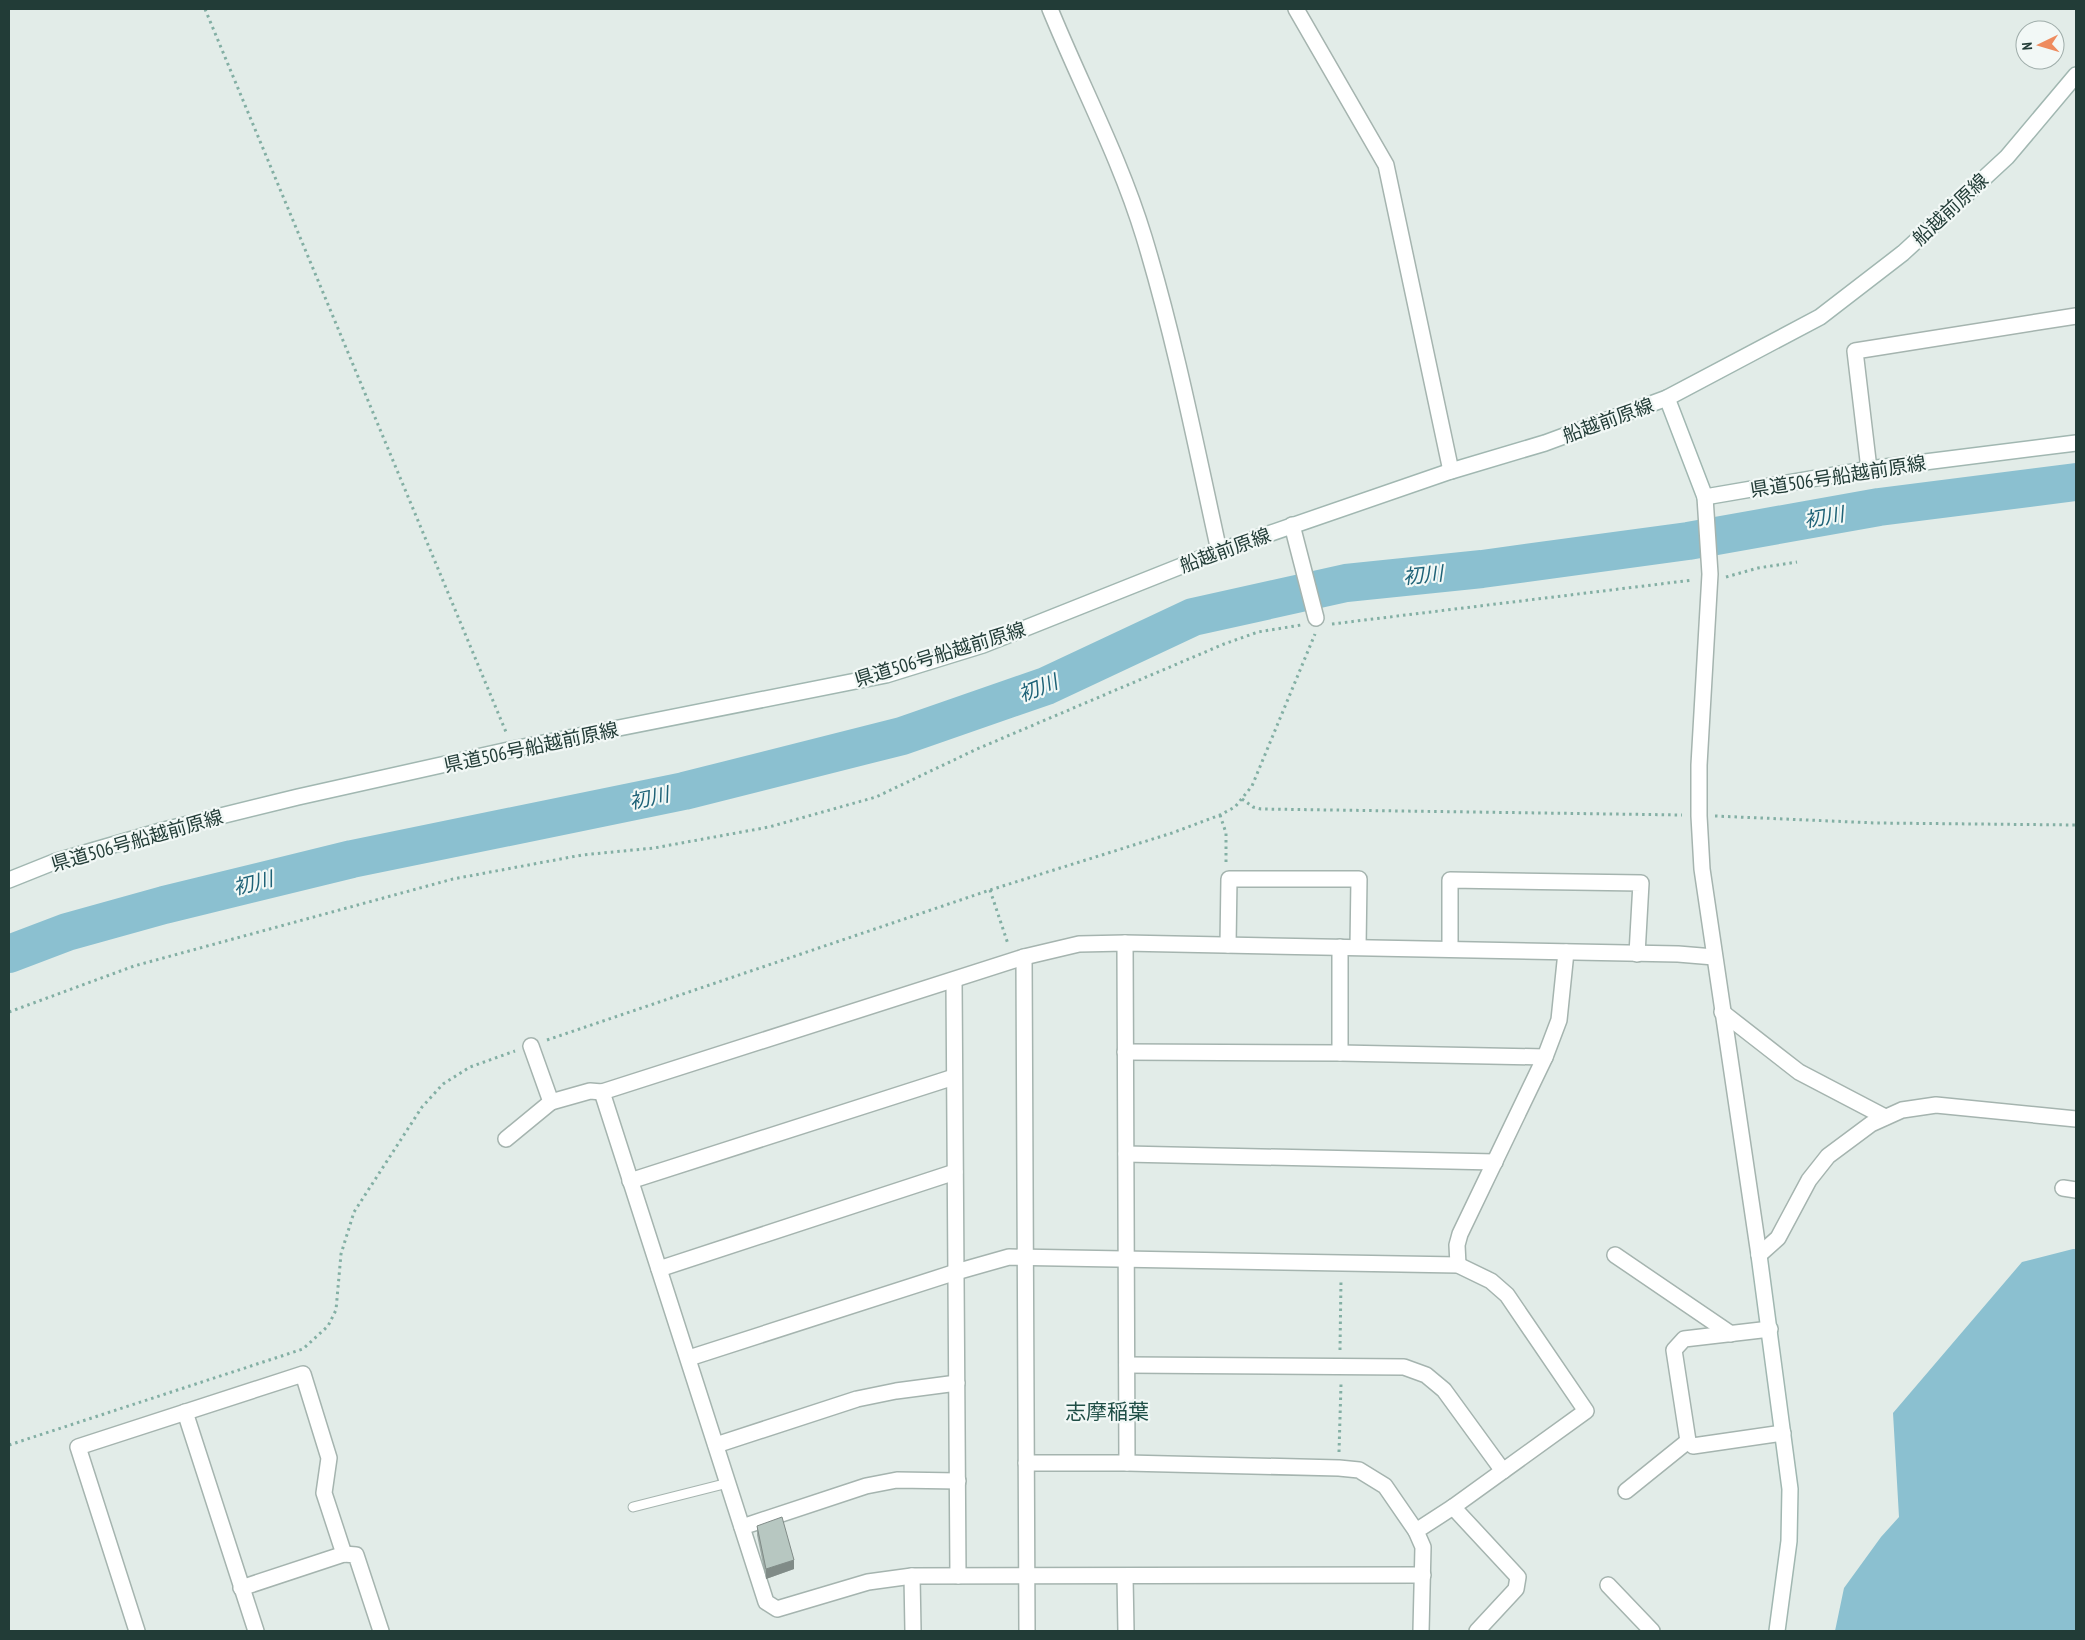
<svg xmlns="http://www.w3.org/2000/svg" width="2085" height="1640" font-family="'PT Sans Narrow','Noto Sans JP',sans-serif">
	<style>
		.water { fill: #8bc0d0 }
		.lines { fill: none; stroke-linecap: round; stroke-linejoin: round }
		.river { stroke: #8bc0d0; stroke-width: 38 }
		.lane-casing { stroke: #a5b4af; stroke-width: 11 }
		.street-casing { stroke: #a5b4af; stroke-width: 18 }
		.secondary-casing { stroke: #a1b7b1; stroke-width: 18 }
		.path { stroke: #83afa4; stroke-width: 3; stroke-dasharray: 2.5 4; stroke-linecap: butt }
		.lane { stroke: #fff; stroke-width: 9 }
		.street { stroke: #fff; stroke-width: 15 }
		.secondary { stroke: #fff; stroke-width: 15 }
		.wall { fill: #9daba6 }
		.shaded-wall { fill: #808b87 }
		.building { fill: #b7c7c1; stroke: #808b87 }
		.labels { text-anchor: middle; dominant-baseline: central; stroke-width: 4.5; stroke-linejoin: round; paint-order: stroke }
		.street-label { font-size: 19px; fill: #223c37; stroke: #f2f8f6 }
		.water-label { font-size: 20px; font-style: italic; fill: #1e6277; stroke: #f2f8f6 }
		.quarter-label { font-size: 21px; fill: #1f4e46; stroke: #f2f8f6 }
	</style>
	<rect width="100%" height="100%" fill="#e2ece8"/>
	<path class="water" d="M2073,1249H2076V1631H1835L1844,1588L1881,1537L1899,1517L1893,1413L2022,1262Z"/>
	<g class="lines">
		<path class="river" d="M9,954L67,932L164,905L352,859L684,791L902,736L1046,686L1193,617L1346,583L1482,569L1688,541L1879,507L2076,482"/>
		<g class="lane-casing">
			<path id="lane" d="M633,1507L728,1483"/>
		</g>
		<g class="street-casing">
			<g id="street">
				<path d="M1050,9C1081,85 1120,158 1144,237C1175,339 1196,446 1219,551"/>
				<path d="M1296,9L1386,165L1451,471"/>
				<path d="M1869,469L1855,351L2076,316"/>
				<path d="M1705,497L1710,574L1699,765V816L1702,869L1759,1255"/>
				<path d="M1292,525L1316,618"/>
				<path d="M1125,943L1127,1463"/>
				<path d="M1228,945L1229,879H1359L1358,947"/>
				<path d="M1450,949V880L1641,883L1637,954"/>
				<path d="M1024,957L1027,1631"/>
				<path d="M954,981L958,1576"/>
				<path d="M1722,1012L1799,1072L1885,1117"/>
				<path d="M531,1046L551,1102L590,1091L602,1092"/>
				<path d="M1125,1052L1340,1053L1545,1057"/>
				<path d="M1340,1053V947"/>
				<path d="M506,1139L551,1102"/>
				<path d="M1126,1154L1495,1162"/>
				<path d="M630,1181L954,1077"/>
				<path d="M2063,1188L2076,1190"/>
				<path d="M1615,1255L1731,1334"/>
				<path d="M1759,1255L1778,1238L1809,1180L1828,1156L1871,1124L1902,1110L1936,1105L2076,1119"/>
				<path d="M1458,1265L1457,1245L1460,1234L1545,1057L1559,1020L1566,952"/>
				<path d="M659,1269L955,1172"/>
				<path d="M1770,1329L1684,1339L1674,1350L1688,1441L1693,1446L1783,1433"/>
				<path d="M689,1358L956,1272L1009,1257L1458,1265L1491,1281L1507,1295L1586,1411L1453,1507L1416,1531L1423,1547L1421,1631"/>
				<path d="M1127,1365L1404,1367L1426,1375L1444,1390L1503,1471"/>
				<path d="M185,1412L256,1631"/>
				<path d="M716,1445L857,1399L896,1391L957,1383"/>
				<path d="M1026,1463H1127L1339,1468L1359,1470L1385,1486L1416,1531"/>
				<path d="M1626,1491L1688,1441"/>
				<path d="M1453,1507L1518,1577L1516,1589L1477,1631"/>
				<path d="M742,1527L866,1486L897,1480L958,1481"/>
				<path d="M1423,1575L912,1576L868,1582L777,1609L766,1602L602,1092L1024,957L1079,944L1125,943L1678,954L1714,957"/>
				<path d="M912,1576L913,1631"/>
				<path d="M1125,1577L1126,1631"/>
				<path d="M1608,1585L1652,1631"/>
				<path d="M241,1588L344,1554L356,1555L381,1631"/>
				<path d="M137,1631L78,1447L303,1374L329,1458L324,1493L344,1554"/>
			</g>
		</g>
		<g class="secondary-casing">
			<g id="secondary">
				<path d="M1667,398L1705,497L1869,469L2076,443"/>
				<path d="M9,880L54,862L164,830L298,797L513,749L886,675L983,645L1219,551L1451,471L1545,443L1667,398L1820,317L1903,253L2007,157L2076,75"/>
				<path d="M1759,1255L1790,1489L1789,1541L1777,1631"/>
			</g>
		</g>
		<g class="path">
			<path d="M205,9L506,732"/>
			<path d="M1726,577L1758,568L1797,562"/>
			<path d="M1332,624L1693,580"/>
			<path d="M1242,799L1253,807L1261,809L1682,815"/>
			<path d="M1220,815L1226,833V863"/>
			<path d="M1715,816L1876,823L2076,825"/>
			<path d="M990,890L1008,944"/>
			<path d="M9,1012L134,966L453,879L582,855L654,848L769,827L876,797L977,749L1224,644L1258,632L1301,625"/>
			<path d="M547,1040L990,890L1172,833L1220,815L1235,807L1252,786L1315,634"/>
			<path d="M1340,1350L1341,1279"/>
			<path d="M9,1445L303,1349L328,1326L336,1310L341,1254L354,1212L422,1107L443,1084L470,1067L515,1051"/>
			<path d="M1339,1452L1341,1384"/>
		</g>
		<use href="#lane" class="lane"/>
		<use href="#street" class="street"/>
		<use href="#secondary" class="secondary"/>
	</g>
	<path class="wall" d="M757,1526L794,1569L766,1579L757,1535Z"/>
	<path class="shaded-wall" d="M794,1560V1569L766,1579V1569Z"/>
	<path class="building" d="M782,1517L794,1560L766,1569L757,1526Z"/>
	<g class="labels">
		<g class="street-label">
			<text transform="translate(1950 209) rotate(-43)">船越前原線</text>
			<text transform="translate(1608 420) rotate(-20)">船越前原線</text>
			<text transform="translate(1838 476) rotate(-9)">県道506号船越前原線</text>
			<text transform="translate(1225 550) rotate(-20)">船越前原線</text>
			<text transform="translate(940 654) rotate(-17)">県道506号船越前原線</text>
			<text transform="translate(531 747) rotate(-12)">県道506号船越前原線</text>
			<text transform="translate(137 840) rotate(-16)">県道506号船越前原線</text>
		</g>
		<g class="water-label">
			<text transform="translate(1824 517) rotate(-10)">初川</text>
			<text transform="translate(1423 575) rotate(-6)">初川</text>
			<text transform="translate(1038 688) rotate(-21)">初川</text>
			<text transform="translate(649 798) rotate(-12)">初川</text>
			<text transform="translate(253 883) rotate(-14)">初川</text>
		</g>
		<g class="quarter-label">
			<text x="1107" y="1411">志摩稲葉</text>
		</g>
	</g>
	<rect width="2085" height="1640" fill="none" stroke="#223c37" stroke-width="20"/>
	<g transform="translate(2040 45) rotate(265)"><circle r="24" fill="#f2f8f6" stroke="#9fadaa"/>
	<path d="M0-4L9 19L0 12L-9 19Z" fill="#ee8b5e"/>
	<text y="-8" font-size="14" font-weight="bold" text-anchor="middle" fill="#223c37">N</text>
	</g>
</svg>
